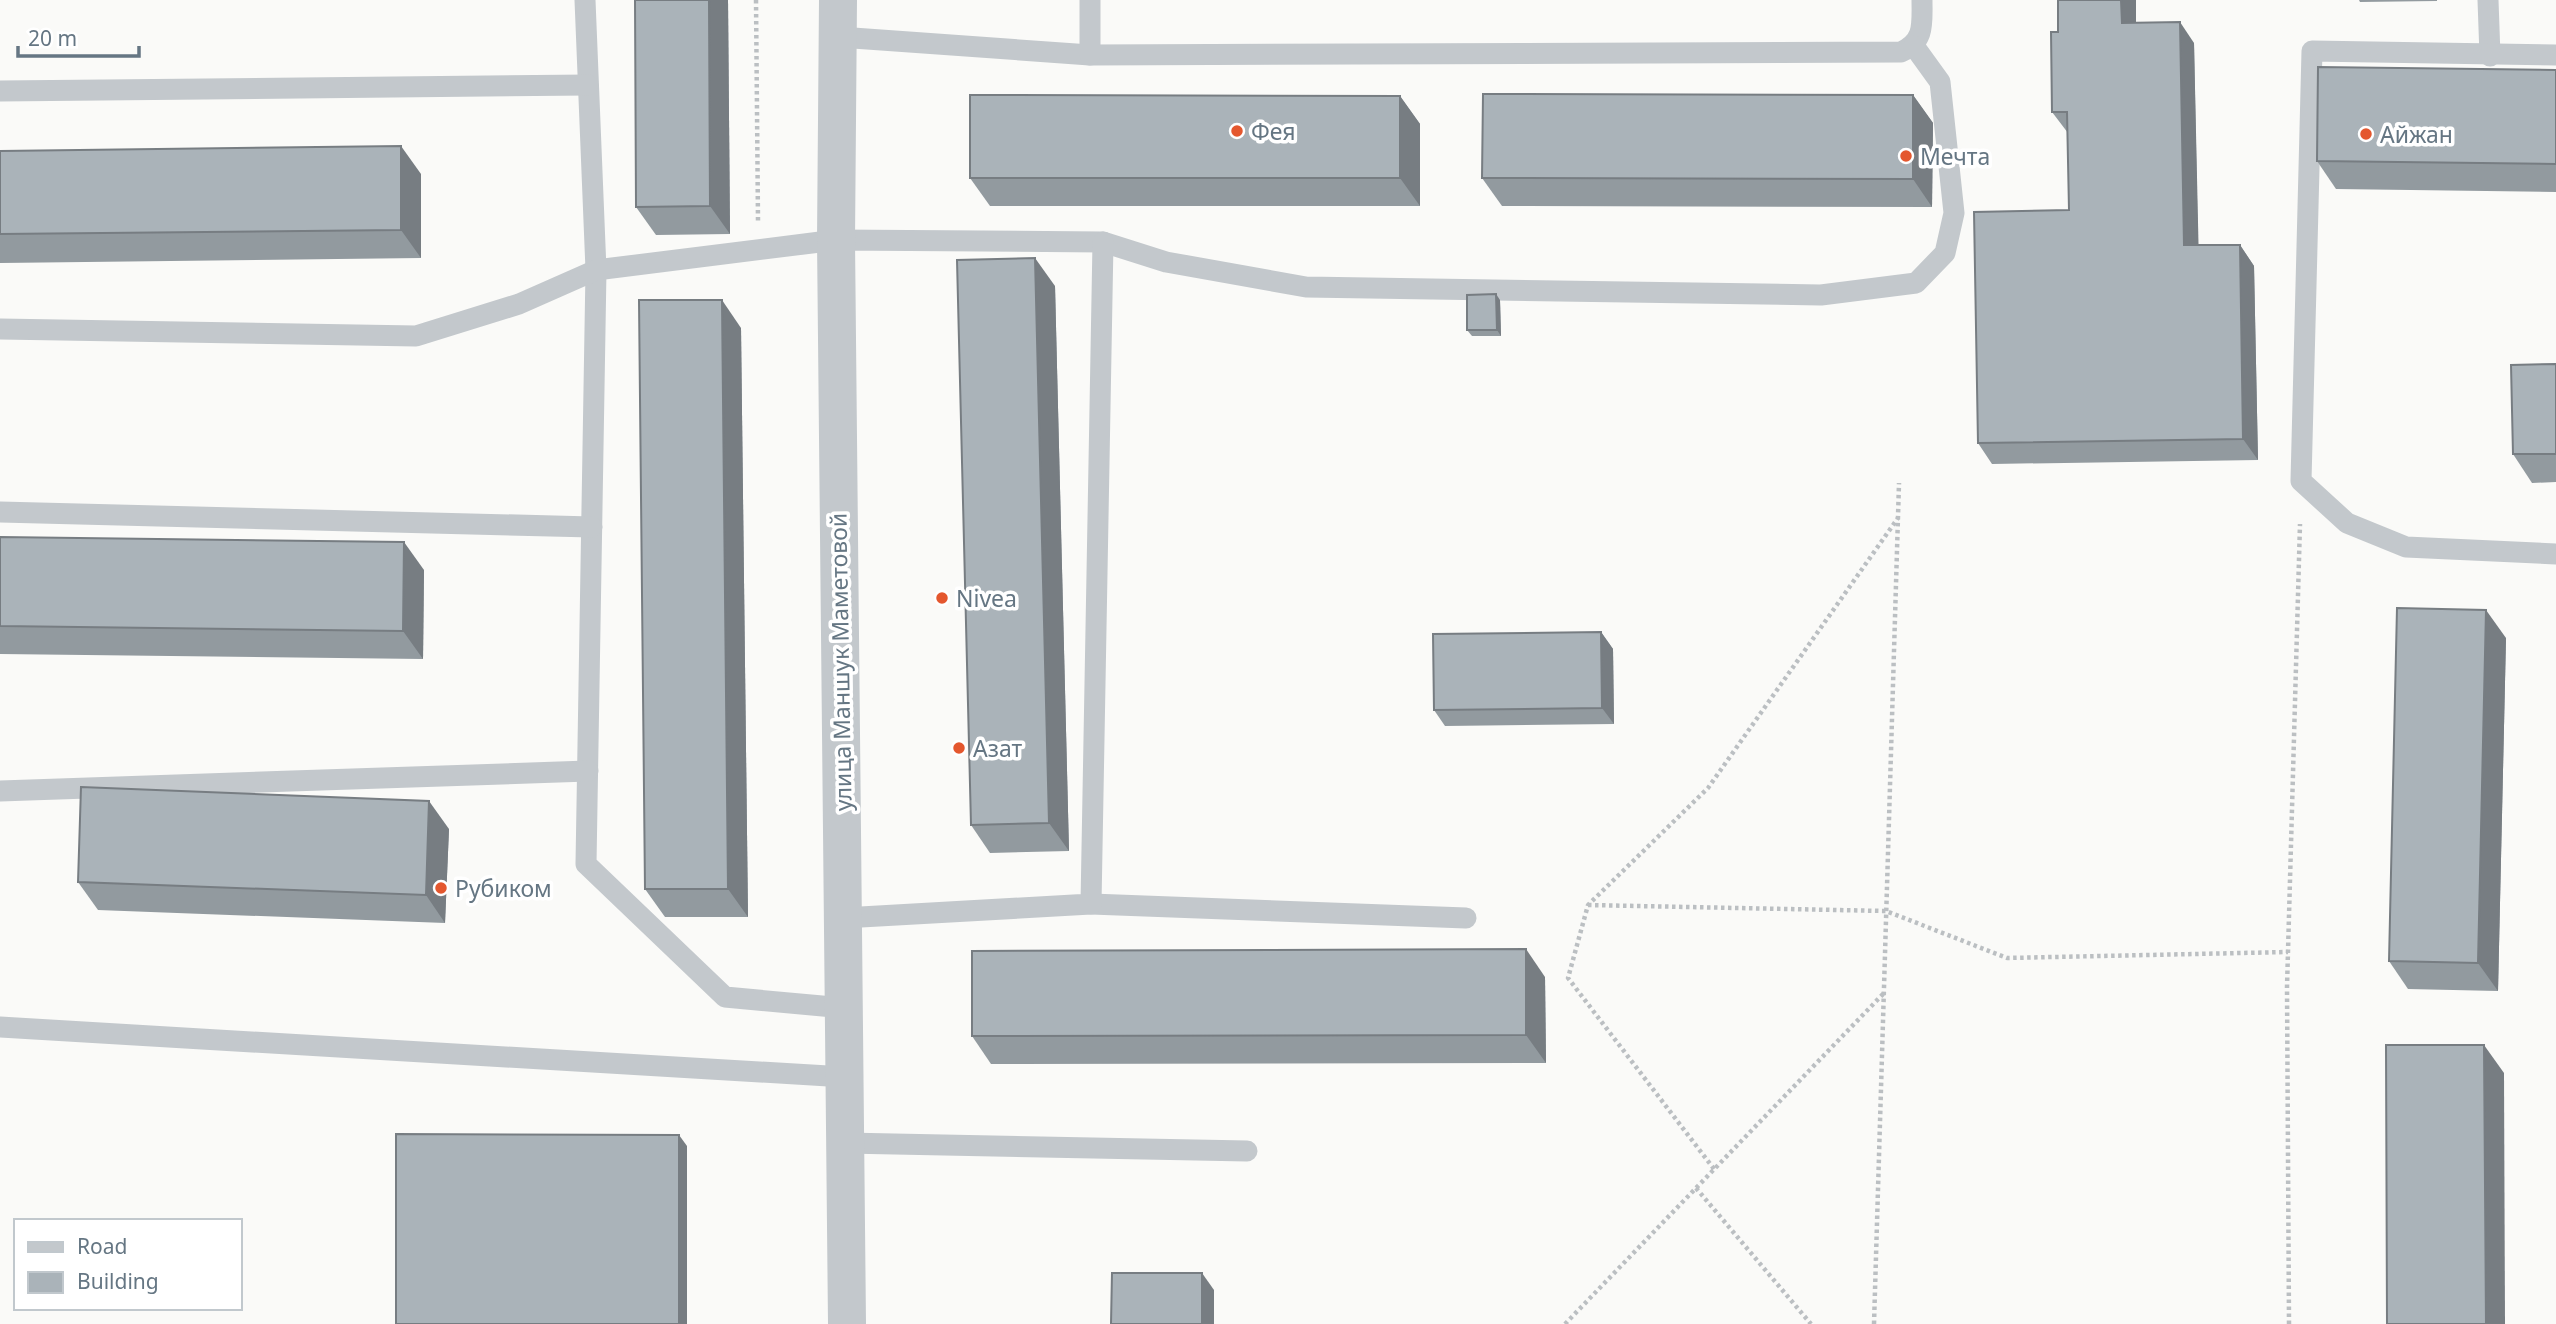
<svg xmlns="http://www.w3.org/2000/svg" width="2556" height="1324" font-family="'Noto Sans',sans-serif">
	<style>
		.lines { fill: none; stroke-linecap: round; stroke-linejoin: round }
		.path { stroke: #bbbfc2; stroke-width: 4.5; stroke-dasharray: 3.5 3.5; stroke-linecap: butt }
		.lane { stroke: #c3c8cc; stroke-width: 21 }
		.street { stroke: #c3c8cc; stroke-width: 38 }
		.wall { fill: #929a9f }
		.shaded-wall { fill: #777d82 }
		.building { fill: #aab3b9; stroke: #777d82; stroke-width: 2 }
		.poi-dot { fill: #e4572e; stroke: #fff; stroke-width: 2.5 }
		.labels { text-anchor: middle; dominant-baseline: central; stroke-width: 7; stroke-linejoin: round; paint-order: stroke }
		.poi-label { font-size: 23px; fill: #657683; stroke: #fff; text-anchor: start }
		.street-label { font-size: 23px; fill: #657683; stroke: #fff }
	</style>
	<rect width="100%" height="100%" fill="#fafaf8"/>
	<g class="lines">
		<g class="path">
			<path d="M756,0L758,221"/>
			<path d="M1588,905L1886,911L2007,958L2288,952"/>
			<path d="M1714,1169L1568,978L1588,905L1708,788L1898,518"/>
			<path d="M1696,1188L1811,1324"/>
			<path d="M1565,1324L1884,993"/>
			<path d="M1874,1324L1899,483"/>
			<path d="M2289,1324L2287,987L2300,524"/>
		</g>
		<g class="lane">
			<path d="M585,0L596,270L586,864L725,997L844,1008"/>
			<path d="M2488,0L2490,56"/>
			<path d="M839,37L1090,55L1901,52C1925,41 1922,24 1922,0"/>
			<path d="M1090,55V0"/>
			<path d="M2556,55L2312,51L2301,481L2347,523L2406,547L2556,554"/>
			<path d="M0,91L588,85"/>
			<path d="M0,329L416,336L519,304L596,270L836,240L1103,242L1166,262L1306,287L1821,295L1916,283L1945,253L1954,213L1940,82L1914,46"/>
			<path d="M0,512L592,527"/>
			<path d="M0,791L588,771"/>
			<path d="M1091,904L1466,918"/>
			<path d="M843,918L1091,904L1103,242"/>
			<path d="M0,1027L845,1077"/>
			<path d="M845,1143L1247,1151"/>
		</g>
		<path class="street" d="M838,0L836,240L847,1324"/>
	</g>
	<g class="wall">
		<path d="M635,0H728L730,234L656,235L636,207Z"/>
		<path d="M2058,0H2136V23L2194,43L2198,245H2240L2254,266L2258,460L1992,464L1978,443L2069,210L2068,133L2052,112L2058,32Z"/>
		<path d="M2359,0H2437V1L2360,2Z"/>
		<path d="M2556,70V192L2336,189L2317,161Z"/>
		<path d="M1913,95L1933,123L1932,207L1502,206L1482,178Z"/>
		<path d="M1400,96L1420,124V206H990L970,178Z"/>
		<path d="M0,151L421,174V258L0,263Z"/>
		<path d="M1055,286L1069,851L990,853L971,825Z"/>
		<path d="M1500,300L1501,336H1472L1467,330Z"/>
		<path d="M741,328L748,917H665L645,889Z"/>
		<path d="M2556,364V482L2532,483L2513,454Z"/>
		<path d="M0,537L424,570L423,659L0,654Z"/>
		<path d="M1601,632L1613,649L1614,724L1445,726L1434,710Z"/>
		<path d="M2506,638L2498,991L2408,989L2389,961Z"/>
		<path d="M449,829L445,923L98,910L78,882Z"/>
		<path d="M1545,977L1546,1063L991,1064L972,1036Z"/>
	</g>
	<g class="shaded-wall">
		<path d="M709,0H728L730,234L710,206Z"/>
		<path d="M2121,0H2136V44L2122,23Z"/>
		<path d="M2180,22L2194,43L2199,266L2184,245Z"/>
		<path d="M1913,95L1933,123L1932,207L1913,179Z"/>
		<path d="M1400,96L1420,124V206L1400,178Z"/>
		<path d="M401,146L421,174V258L401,230Z"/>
		<path d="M2240,245L2254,266L2258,460L2243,439Z"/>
		<path d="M1035,258L1055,286L1069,851L1049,823Z"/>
		<path d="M1496,294L1500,300L1501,336L1497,330Z"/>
		<path d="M722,300L741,328L748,917L728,889Z"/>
		<path d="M404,542L424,570L423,659L403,631Z"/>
		<path d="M2486,610L2506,638L2498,991L2478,963Z"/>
		<path d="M1601,632L1613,649L1614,724L1602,708Z"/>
		<path d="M429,801L449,829L445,923L426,895Z"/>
		<path d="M1526,949L1545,977L1546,1063L1526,1035Z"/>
		<path d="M2484,1045L2504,1073L2505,1324H2486Z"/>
		<path d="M679,1135L687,1146V1324H679Z"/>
		<path d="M1202,1273L1214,1290V1324H1202Z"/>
	</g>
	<g class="building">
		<path d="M635,0H709L710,206L636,207Z"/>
		<path d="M2058,0H2121L2122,23L2180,22L2184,245H2240L2243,439L1978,443L1974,212L2069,210L2067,112H2052L2051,32H2058Z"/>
		<path d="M2318,67L2556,70V164L2317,161Z"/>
		<path d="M1483,94L1913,95V179L1482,178Z"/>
		<path d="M970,95L1400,96V178H970Z"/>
		<path d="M401,146V230L0,234V151Z"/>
		<path d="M1035,258L1049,823L971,825L957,260Z"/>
		<path d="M1496,294L1497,330H1467V295Z"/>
		<path d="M639,300H722L728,889H645Z"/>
		<path d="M2556,364V454H2513L2511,365Z"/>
		<path d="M0,537L404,542L403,631L0,626Z"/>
		<path d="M2397,608L2486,610L2478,963L2389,961Z"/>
		<path d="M1601,632L1602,708L1434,710L1433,634Z"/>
		<path d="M81,787L429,801L426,895L78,882Z"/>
		<path d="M1526,949V1035L972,1036V951Z"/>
		<path d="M2386,1045H2484L2486,1324H2387Z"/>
		<path d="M396,1134L679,1135V1324H396Z"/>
		<path d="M1112,1273H1202V1324H1111Z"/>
	</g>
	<g class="poi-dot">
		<circle cx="1237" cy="131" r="7"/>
		<circle cx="2366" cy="134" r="7"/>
		<circle cx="1906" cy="156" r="7"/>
		<circle cx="942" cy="598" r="7"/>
		<circle cx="959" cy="748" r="7"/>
		<circle cx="441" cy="888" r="7"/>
	</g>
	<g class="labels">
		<g class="poi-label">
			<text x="1251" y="131">Фея</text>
			<text x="2380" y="134">Айжан</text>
			<text x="1920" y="156">Мечта</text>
			<text x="956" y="598">Nivea</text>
			<text x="973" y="748">Азат</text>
			<text x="455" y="888">Рубиком</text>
		</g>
		<g class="street-label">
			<text transform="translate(840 662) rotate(-91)">улица Маншук Маметовой</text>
		</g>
	</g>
	<rect x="14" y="1219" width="228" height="91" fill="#ffffff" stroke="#c1c8cd" stroke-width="2"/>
	<rect x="28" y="1242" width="35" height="10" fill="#c3c8cc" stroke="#c1c8cd" stroke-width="2"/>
	<text x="77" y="1254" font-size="21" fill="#657683">Road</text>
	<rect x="28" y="1272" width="35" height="21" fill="#aab3b9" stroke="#c1c8cd" stroke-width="2"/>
	<text x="77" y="1289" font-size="21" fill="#657683">Building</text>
	<path d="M18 46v10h121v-10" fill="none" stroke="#657683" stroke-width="3.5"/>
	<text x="28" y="46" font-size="21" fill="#657683" stroke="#ffffff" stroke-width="5" paint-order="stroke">20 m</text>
</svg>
